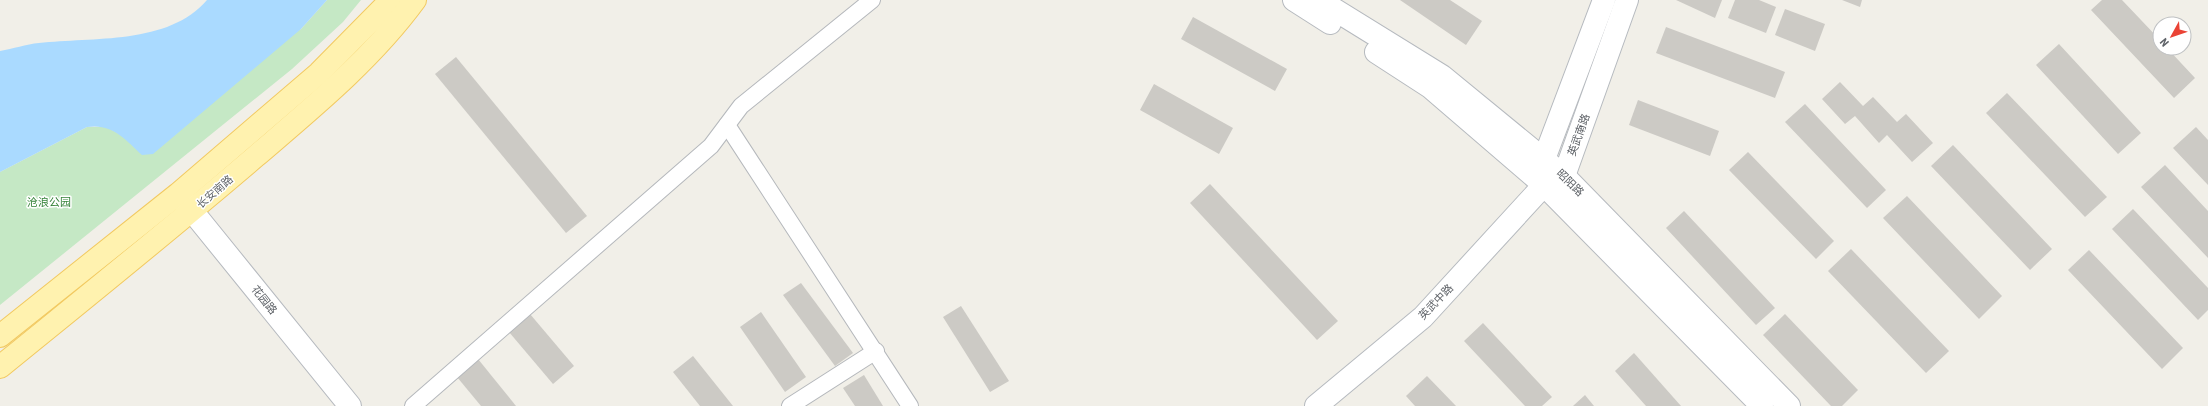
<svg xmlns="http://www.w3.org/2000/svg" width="2208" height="406" font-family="'Roboto Condensed','Noto Sans SC',sans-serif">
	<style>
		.green { fill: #c5e8c5 }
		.water { fill: #aadaff }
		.building { fill: #cccac5 }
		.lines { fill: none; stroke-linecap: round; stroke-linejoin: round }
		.street-casing { stroke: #b5b8bc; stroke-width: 18 }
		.secondary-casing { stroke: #b6babf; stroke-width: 24 }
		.primary-casing { stroke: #f2c960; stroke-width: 24 }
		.street { stroke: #fff; stroke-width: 16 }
		.secondary { stroke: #fff; stroke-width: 22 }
		.primary { stroke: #fff2af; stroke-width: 22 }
		.labels { text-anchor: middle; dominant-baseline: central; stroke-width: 3; stroke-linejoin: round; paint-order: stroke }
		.street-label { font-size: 11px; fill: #5f6368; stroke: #fff }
		.park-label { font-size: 11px; fill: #348238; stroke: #fff }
	</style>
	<rect width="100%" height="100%" fill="#f1efe8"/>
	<path class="green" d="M327,0H361L343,22L292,69L0,305V172L87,127H107L121,135L301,29Z"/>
	<path class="water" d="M207,0H327L301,29L153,154L142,155C125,139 112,123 87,127L0,172V51C13,49 26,44 39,43C92,37 169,45 207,0Z"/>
	<g class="building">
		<path d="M1400,0H1450L1482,21L1466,45Z"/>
		<path d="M1676,0H1722L1715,18Z"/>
		<path d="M1735,0H1759L1776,7L1766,33L1728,18Z"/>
		<path d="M1842,0H1862L1860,7Z"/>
		<path d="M2102,0H2122L2160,40V48H2167L2195,78L2174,98L2091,10Z"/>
		<path d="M1785,9L1825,24L1815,51L1775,35Z"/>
		<path d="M1193,17L1287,69L1275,91L1181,39Z"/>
		<path d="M1666,27L1785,72L1775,98L1656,53Z"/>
		<path d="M2059,44L2141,133L2118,154L2036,65Z"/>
		<path d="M456,57L587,216L566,233L435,74Z"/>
		<path d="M1840,82L1863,106L1873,97L1897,122L1906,114L1933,143L1912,162L1887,135L1879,143L1855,116L1845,124L1822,99Z"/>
		<path d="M1154,84L1233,128L1219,154L1140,110Z"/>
		<path d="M2007,93L2107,197L2085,217L1986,113Z"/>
		<path d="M1638,100L1719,131L1710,156L1629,125Z"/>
		<path d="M1805,104L1886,190L1867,208L1785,122Z"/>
		<path d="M2196,127L2208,140V185L2173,148Z"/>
		<path d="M1953,145L2052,249L2030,270L1931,166Z"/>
		<path d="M1748,152L1834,241L1816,259L1729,170Z"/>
		<path d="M2165,165L2208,211V258L2141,187Z"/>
		<path d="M1210,184L1338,321L1317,340L1190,203Z"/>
		<path d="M1907,196L2002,296L1979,319L1883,218Z"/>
		<path d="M2133,209L2208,288V310L2198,320L2112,229Z"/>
		<path d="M1684,211L1775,308L1756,325L1666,228Z"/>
		<path d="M1851,249L1949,351L1926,373L1828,271Z"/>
		<path d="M2089,250L2183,348L2162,369L2068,270Z"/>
		<path d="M801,283L853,353L835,366L783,295Z"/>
		<path d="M961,306L1009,381L990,392L943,317Z"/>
		<path d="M761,312L806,377L785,392L740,327Z"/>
		<path d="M530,314L574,366L553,384L509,332Z"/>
		<path d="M1785,314L1858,390L1842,406H1831L1763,335Z"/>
		<path d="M1483,323L1552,397L1542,406H1525L1464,341Z"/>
		<path d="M1634,353L1681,406H1646L1615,371Z"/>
		<path d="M693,356L733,406H700L673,372Z"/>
		<path d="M478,359L516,406H481L457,377Z"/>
		<path d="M864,375L883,406H855L843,388Z"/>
		<path d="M1427,376L1456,406H1415L1406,396Z"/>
		<path d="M1585,395L1594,406H1573Z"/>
	</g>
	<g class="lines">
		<g class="street-casing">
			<g id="street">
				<path d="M727,125L910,406"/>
				<path d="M413,406L711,146L741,106L872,0"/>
				<path d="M790,406L876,351"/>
			</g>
		</g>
		<g class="secondary-casing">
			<g id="secondary">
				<path d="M1294,0L1330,23"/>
				<path d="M1319,0L1442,76L1564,176L1789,406"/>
				<path d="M1376,52L1430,87L1544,185L1762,406"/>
				<path d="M1544,172V159L1604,0"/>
				<path d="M180,196L350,406"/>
				<path d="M1316,406L1423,317L1544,185L1564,176L1627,0"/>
			</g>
		</g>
		<g class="primary-casing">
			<g id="primary">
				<path d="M0,336L178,194L319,73L391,0"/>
				<path d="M0,367C86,297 172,228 256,156C312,108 371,60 415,0"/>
			</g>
		</g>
		<use href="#street" class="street"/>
		<use href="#secondary" class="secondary"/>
		<use href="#primary" class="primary"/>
	</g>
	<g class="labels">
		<g class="street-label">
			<text transform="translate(1579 135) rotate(-70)">英武南路</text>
			<text transform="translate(1570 183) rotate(44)">昭阳路</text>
			<text transform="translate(215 192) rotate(-41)">长安南路</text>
			<text transform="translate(264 300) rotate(51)">花园路</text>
			<text transform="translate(1436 302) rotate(-46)">英武中路</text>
		</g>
		<g class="park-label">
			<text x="49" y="202">沧浪公园</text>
		</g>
	</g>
	<g transform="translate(2172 36) rotate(230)"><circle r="19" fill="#ffffff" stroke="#bfc1c3"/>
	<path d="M0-3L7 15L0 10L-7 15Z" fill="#ea4335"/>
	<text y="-6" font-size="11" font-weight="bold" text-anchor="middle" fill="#5f6368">N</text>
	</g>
</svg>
